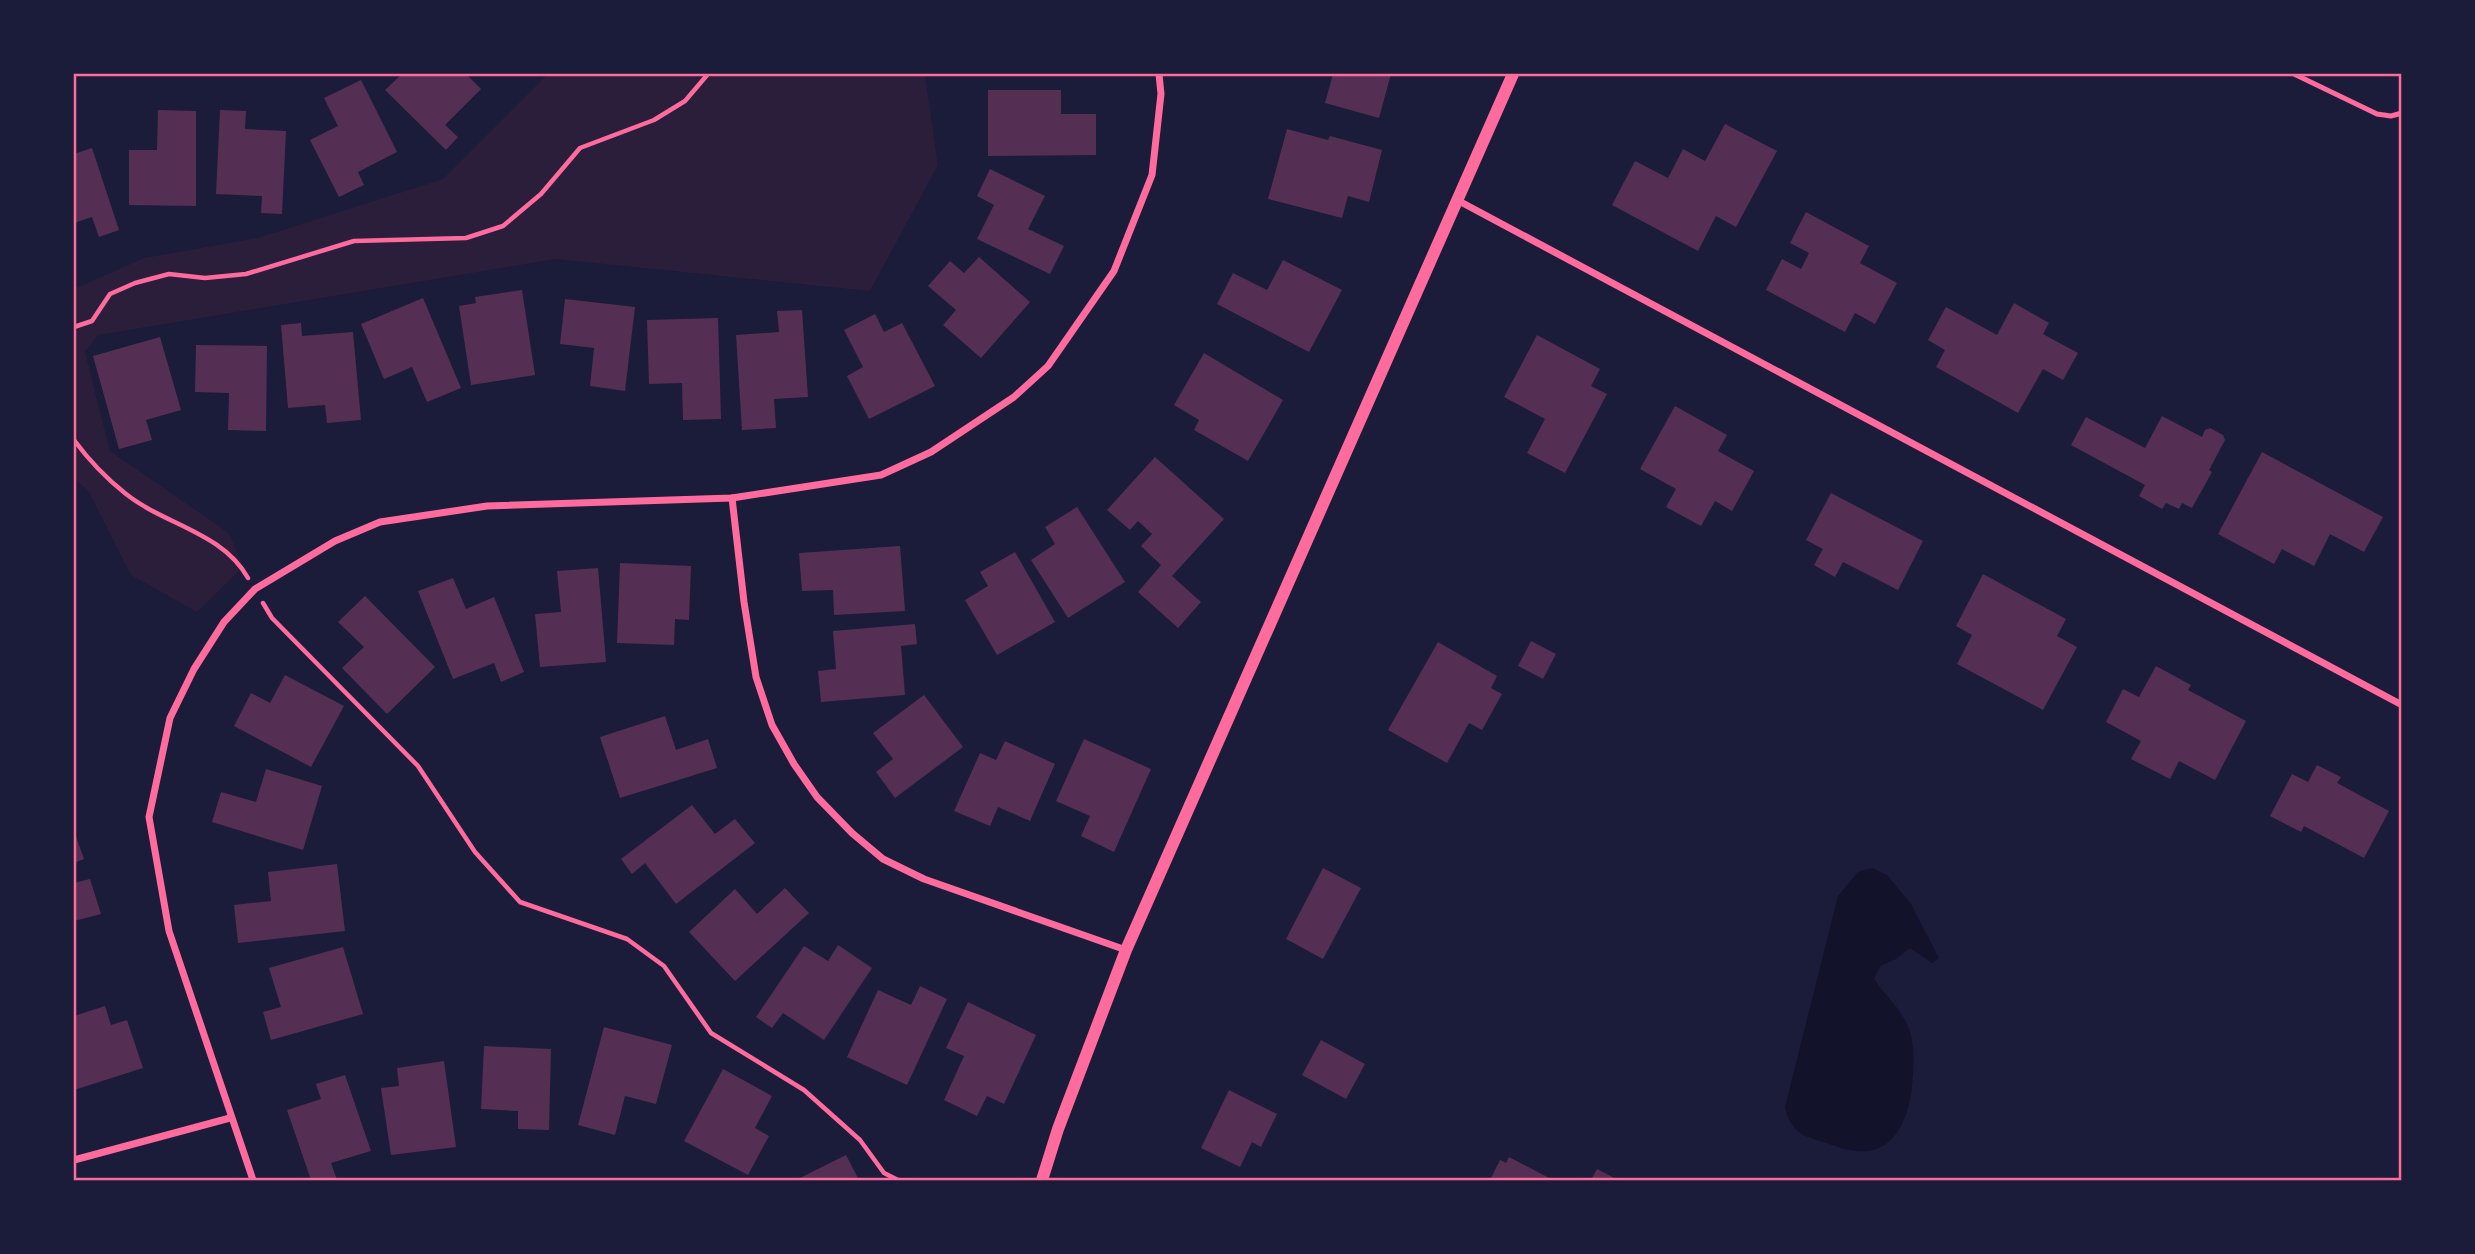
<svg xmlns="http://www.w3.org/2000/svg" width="2475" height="1254" font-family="Ubuntu,sans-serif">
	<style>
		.green { fill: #2a1e3b }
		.water { fill: #12122b }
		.building { fill: #542f53 }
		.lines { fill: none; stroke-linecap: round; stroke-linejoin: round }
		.path { stroke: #ff6b9d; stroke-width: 4.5 }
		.service { stroke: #ff6b9d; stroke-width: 5 }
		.minor { stroke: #ff6b9d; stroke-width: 7 }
		.tertiary { stroke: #ff6b9d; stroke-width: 12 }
		.neatline { fill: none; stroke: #ff6b9d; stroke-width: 2.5 }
	</style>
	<rect width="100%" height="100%" fill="#1b1b3a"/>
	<path class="green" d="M548,74H925L938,165L870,291L556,259L98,335L85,352L110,451L229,533L243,567L197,612L131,575L89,492L74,478V289L144,258L258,238L443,179Z"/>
	<path class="water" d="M1872,868L1887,875L1911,904L1939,958L1932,963L1910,948L1896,959L1880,966L1874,979C1886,997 1903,1010 1910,1032C1915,1049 1914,1068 1912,1085C1910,1111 1899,1147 1868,1151C1854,1153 1839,1147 1826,1143C1803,1136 1791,1133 1785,1107L1838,896L1858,872Z"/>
	<g class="building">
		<path d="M402,74H466L481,89L445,125L458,137L446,150L385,90Z"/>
		<path d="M1333,74H1391L1379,118L1325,103Z"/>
		<path d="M361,80L397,152L358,172L364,185L339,197L310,140L338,126L324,98Z"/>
		<path d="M988,90H1061V114H1096V155L988,156Z"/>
		<path d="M158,110L196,111V206L129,205V150H157Z"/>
		<path d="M220,110L246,111L245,129L286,131L282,214L261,213L262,196L216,194Z"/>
		<path d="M1725,124L1777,151L1736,227L1716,216L1698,251L1612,205L1635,161L1668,178L1683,149L1705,161Z"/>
		<path d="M1287,129L1328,140L1330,136L1382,150L1369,202L1348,196L1342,218L1268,199Z"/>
		<path d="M92,148L119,230L99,237L92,217L74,223V154Z"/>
		<path d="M990,169L1045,196L1028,229L1064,246L1050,274L977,239L994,205L977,196Z"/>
		<path d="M1806,212L1869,246L1860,263L1897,283L1875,324L1855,313L1845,332L1766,290L1782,259L1801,269L1809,253L1790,243Z"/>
		<path d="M979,257L1030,302L981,358L943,325L956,310L928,286L950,261L964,273Z"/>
		<path d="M1283,260L1342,290L1309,352L1217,304L1233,273L1267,290Z"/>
		<path d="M522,290L535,375L471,385L459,306L476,303L475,297Z"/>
		<path d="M423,298L461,388L427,402L412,367L384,379L361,324Z"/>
		<path d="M565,299L635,307L625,391L590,386L594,348L560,344Z"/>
		<path d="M2014,303L2049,323L2043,334L2078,353L2063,380L2043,369L2018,413L1936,367L1945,350L1928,340L1946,307L1997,335Z"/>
		<path d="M802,310L808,397L774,399L776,428L742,430L736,335L779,332L777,311Z"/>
		<path d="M875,314L884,332L902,323L935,386L869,419L847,376L863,367L844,330Z"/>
		<path d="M718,318L721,419L683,420L682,383L649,384L647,320Z"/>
		<path d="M301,323L302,336L353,332L361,420L327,423L325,405L288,408L281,325Z"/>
		<path d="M1537,335L1600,369L1591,386L1607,394L1565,473L1527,453L1545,419L1504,397Z"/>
		<path d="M160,337L181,410L146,420L152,440L119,449L93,356Z"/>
		<path d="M196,345L267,346L266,431L228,430L229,393L195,392Z"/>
		<path d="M1204,353L1283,400L1248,461L1194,430L1199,420L1174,405Z"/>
		<path d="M1675,406L1727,435L1718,451L1754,471L1732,511L1715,501L1701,526L1666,507L1676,489L1640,469Z"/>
		<path d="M2162,416L2202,437L2205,430L2210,428L2223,435L2225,440L2209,470L2212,472L2192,508L2182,503L2179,509L2166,503L2162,509L2139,496L2145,485L2071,445L2086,417L2145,448Z"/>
		<path d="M2262,452L2383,517L2364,552L2330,534L2314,566L2282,549L2274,564L2218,534Z"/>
		<path d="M1155,457L1224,519L1172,576L1201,602L1178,628L1138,592L1161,565L1141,546L1152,534L1138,521L1130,530L1107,510Z"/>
		<path d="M1831,493L1923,541L1898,590L1843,562L1835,577L1814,565L1823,549L1806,540Z"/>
		<path d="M1077,507L1125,582L1068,618L1031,560L1055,544L1045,527Z"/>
		<path d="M900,546L905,611L834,615L833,590L802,591L799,553Z"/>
		<path d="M1015,552L1055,622L997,655L965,600L988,586L980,572Z"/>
		<path d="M620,563L691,566L689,620L675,619L674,645L617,643Z"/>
		<path d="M598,568L606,662L540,667L535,614L561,612L557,571Z"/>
		<path d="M1983,574L2066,619L2057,636L2077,647L2043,710L1957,664L1972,635L1956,626Z"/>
		<path d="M453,578L466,609L494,597L524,672L501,682L494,663L453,679L418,591Z"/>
		<path d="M365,596L435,667L387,714L342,668L364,647L338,622Z"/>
		<path d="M915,624L917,644L901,646L905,695L821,702L818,671L836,669L833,631Z"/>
		<path d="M1531,641L1556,654L1543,679L1518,666Z"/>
		<path d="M1438,642L1497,676L1491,688L1502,694L1482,730L1469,723L1447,763L1388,730Z"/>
		<path d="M2156,666L2191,685L2188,690L2246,721L2215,780L2179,761L2170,779L2131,759L2141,741L2106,722L2123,689L2139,697Z"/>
		<path d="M285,675L344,706L311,767L234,726L251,693L270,703Z"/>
		<path d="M924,695L963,747L895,798L876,772L893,759L873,733Z"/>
		<path d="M665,716L676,750L708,739L717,768L620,798L600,737Z"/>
		<path d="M1084,739L1151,769L1114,852L1081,836L1090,816L1056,801Z"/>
		<path d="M1005,741L1055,764L1030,821L998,807L990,826L954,811L980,753L996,760Z"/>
		<path d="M2317,765L2341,777L2337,783L2389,811L2364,858L2304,826L2301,832L2270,816L2292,774L2308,782Z"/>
		<path d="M266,769L322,786L303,850L212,822L221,792L256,802Z"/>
		<path d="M692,805L715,834L735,819L755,843L676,904L645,863L632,874L621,859Z"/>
		<path d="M74,831L84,859L74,863Z"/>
		<path d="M337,864L345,931L238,943L234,905L271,901L268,872Z"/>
		<path d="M1323,868L1361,888L1323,959L1286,939Z"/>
		<path d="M90,879L101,914L74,921V883Z"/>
		<path d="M785,888L809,913L735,981L689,932L735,889L757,914Z"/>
		<path d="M838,945L872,968L824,1040L783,1013L772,1028L756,1017L804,946L828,961Z"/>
		<path d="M343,947L363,1014L271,1040L263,1012L281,1007L269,968Z"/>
		<path d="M920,986L947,999L907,1085L847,1057L878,990L911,1005Z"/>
		<path d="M968,1002L1036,1035L1004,1104L987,1096L977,1116L944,1100L964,1056L946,1048Z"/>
		<path d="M105,1006L111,1025L127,1020L143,1068L74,1090V1016Z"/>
		<path d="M604,1027L672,1045L656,1104L625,1096L615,1135L578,1125Z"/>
		<path d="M1321,1040L1365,1064L1346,1099L1302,1075Z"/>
		<path d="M484,1046L551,1049L549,1130L518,1129V1111L481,1109Z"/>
		<path d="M444,1061L456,1147L391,1155L381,1088L399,1086L397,1068Z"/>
		<path d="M723,1069L772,1096L755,1128L769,1136L748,1175L684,1141Z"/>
		<path d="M345,1075L371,1151L331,1163L337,1180H311L287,1110L321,1099L316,1084Z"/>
		<path d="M1229,1090L1277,1114L1261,1147L1252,1142L1240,1167L1201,1148Z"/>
		<path d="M846,1155L859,1180H796Z"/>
		<path d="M1509,1157L1553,1180H1490L1500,1160L1506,1163Z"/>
		<path d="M1597,1169L1618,1180H1591Z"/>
	</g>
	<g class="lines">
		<g class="path">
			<path d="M74,327L92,321L110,294L135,283L169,274L205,278L246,274L354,241L466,238L503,226L541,194L580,148L654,120L685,101L708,74"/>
			<path d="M74,440C88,459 107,479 126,494C165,525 222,532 248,578"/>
			<path d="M263,603L272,618L418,766L475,852L520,902L627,939L664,966L711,1033L804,1090L860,1140L884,1173L898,1180"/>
		</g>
		<path class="service" d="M2294,74L2377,114L2391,116L2402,113"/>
		<g class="minor">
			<path d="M1457,200L2402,705"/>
			<path d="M732,498L744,602L756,677L772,725L794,764L817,797L852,833L883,859L924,879L1126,950"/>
			<path d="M74,1160L230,1118"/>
			<path d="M253,1180L169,931L149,817L170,718L194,669L224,622L255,589L335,541L380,522L487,506L732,498L881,475L931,452L1014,397L1048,366L1114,271L1152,175L1161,94L1159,74"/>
		</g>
		<path class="tertiary" d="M1042,1180L1058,1129L1126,950L1513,74"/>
	</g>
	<rect width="2475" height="1254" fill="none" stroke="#1b1b3a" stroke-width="150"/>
	<rect x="75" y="75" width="2325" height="1104" class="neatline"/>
</svg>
